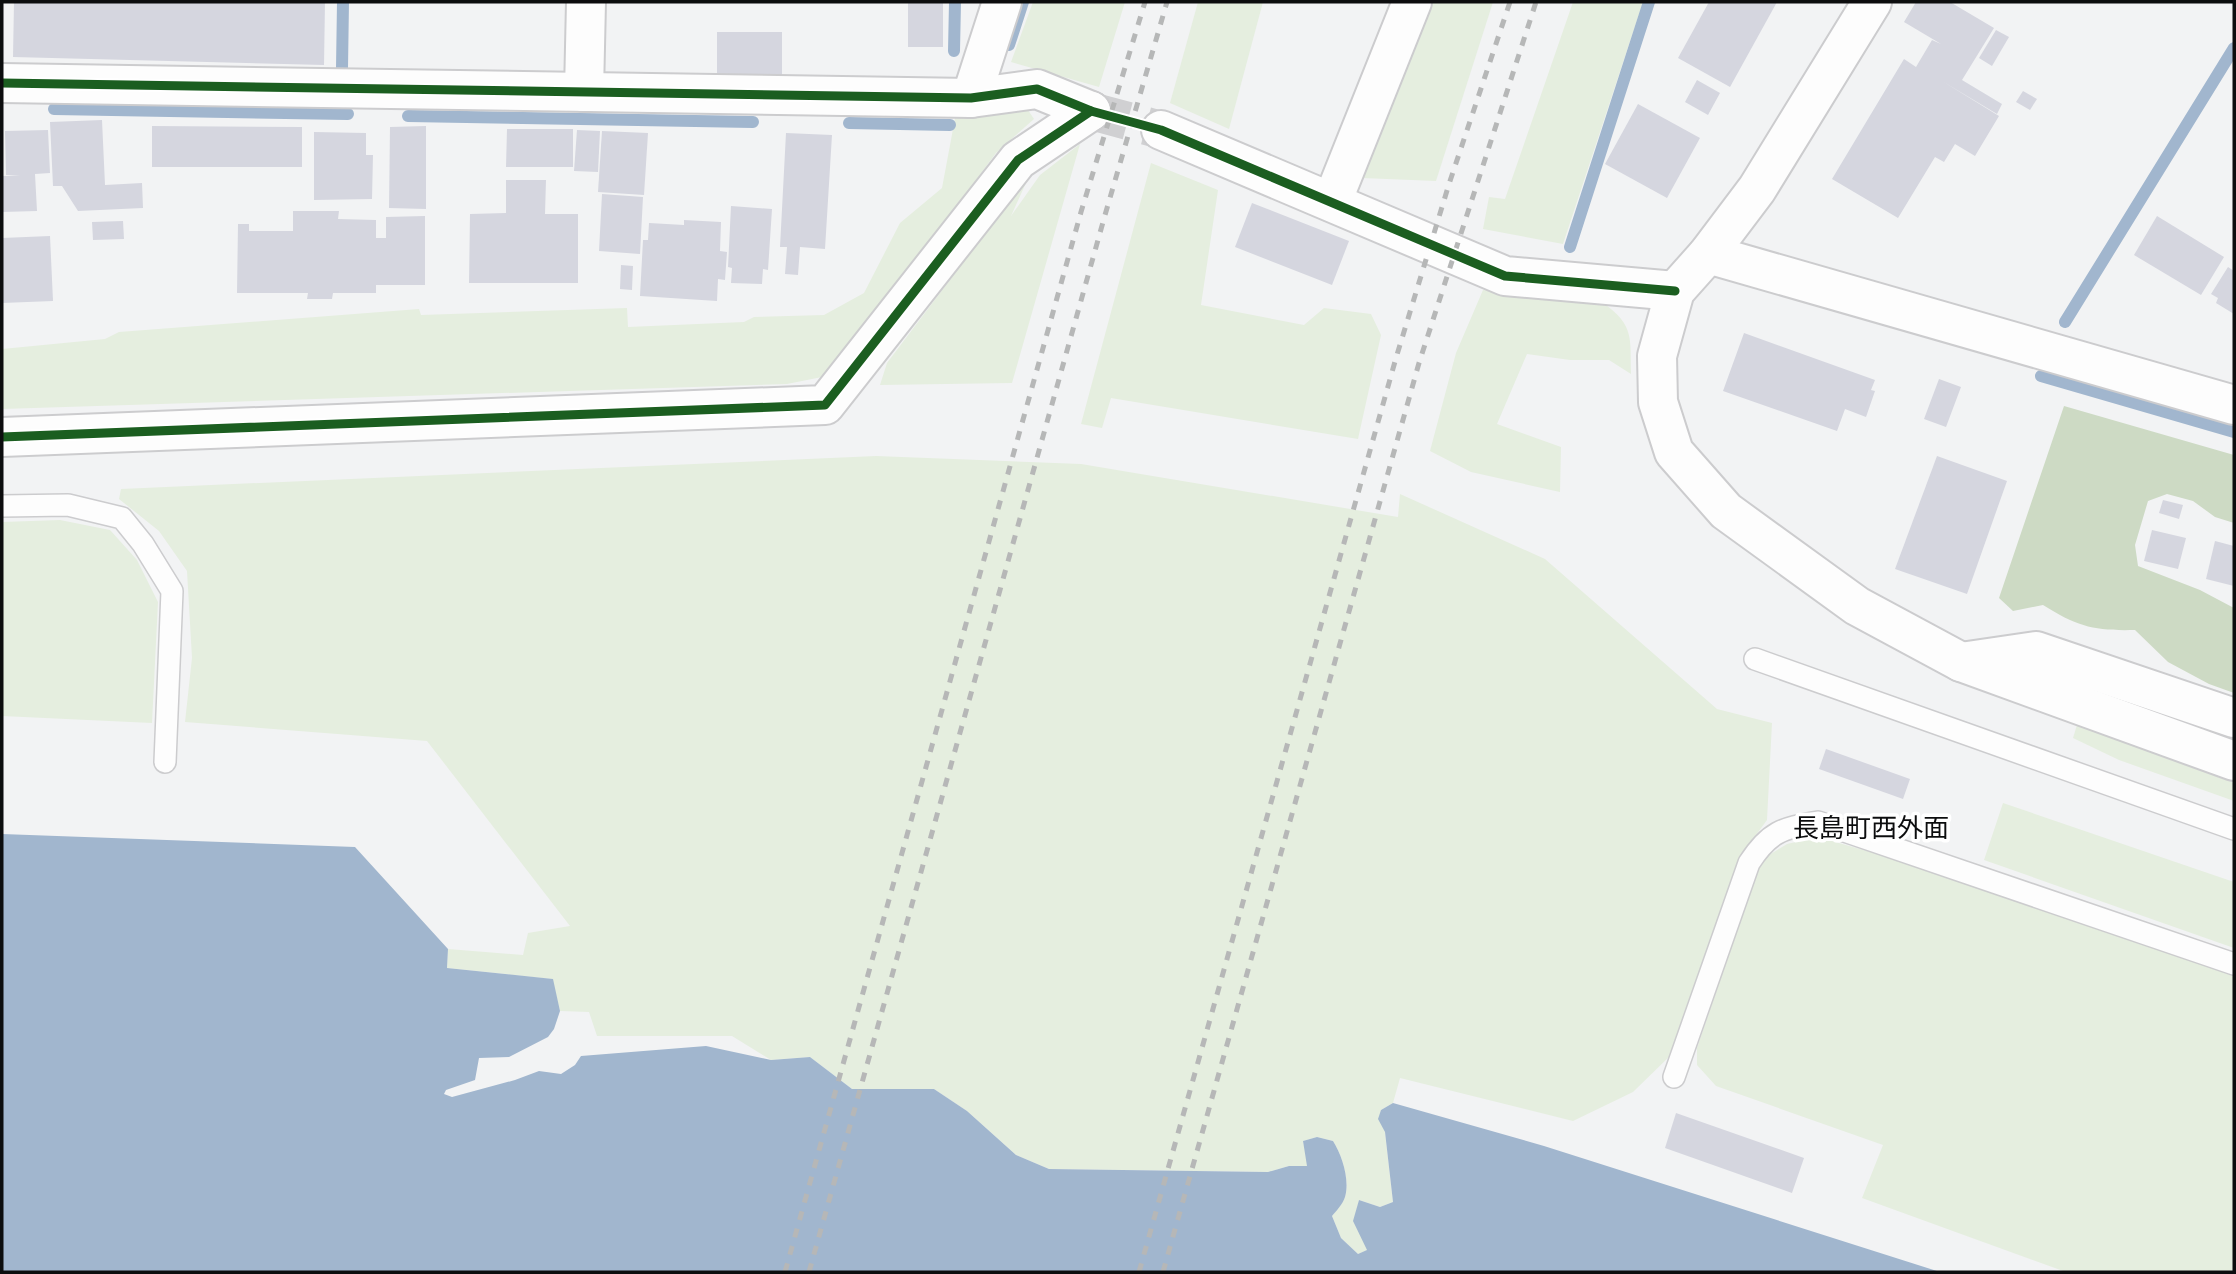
<svg xmlns="http://www.w3.org/2000/svg" width="2236" height="1274" font-family="'Playfair Display','Noto Sans JP',serif">
	<style>
		.green { fill: #e5eedf }
		.forest { fill: #cddac4 }
		.water { fill: #a1b6ce }
		.lines { fill: none; stroke-linecap: round; stroke-linejoin: round }
		.stream { stroke: #a1b6ce; stroke-width: 12 }
		.building { fill: #d5d6df }
		.street-tunnel { stroke: #d0d0d2; stroke-width: 38; stroke-dasharray: 38 19; stroke-linecap: butt }
		.lane-casing { stroke: #ccccce; stroke-width: 24 }
		.street-casing { stroke: #ccccce; stroke-width: 42 }
		.secondary-casing { stroke: #ccccce; stroke-width: 42 }
		.lane { stroke: #fdfdfd; stroke-width: 21 }
		.street { stroke: #fdfdfd; stroke-width: 38 }
		.secondary { stroke: #fdfdfd; stroke-width: 38 }
		.rail { stroke: #b6b7b7; stroke-width: 5; stroke-dasharray: 9 9; stroke-linecap: butt }
		.cycleway-casing { stroke: #fff; stroke-width: 13 }
		.cycleway { stroke: #1b5e20; stroke-width: 9 }
		.labels { text-anchor: middle; dominant-baseline: central; stroke-width: 7; stroke-linejoin: round; paint-order: stroke }
		.quarter-label { font-size: 26px; fill: #0c0d0e; stroke: #fff }
	</style>
	<rect width="100%" height="100%" fill="#f2f3f4"/>
	<g class="green">
		<path d="M1033,2H1125L1099,87L1011,62Z"/>
		<path d="M1198,2H1263L1229,129L1170,103Z"/>
		<path d="M1431,2H1493L1436,181L1362,178Z"/>
		<path d="M1573,2H1643L1563,244L1483,229L1489,197L1505,199Z"/>
		<path d="M1028,110L1034,119L996,153L845,358L822,377L787,384L2,409V349L105,339L119,332L419,309L421,315L627,308L628,327L744,322L754,317L824,315L864,293L900,223L942,188L956,113Z"/>
		<path d="M1080,144L1012,383L880,385L887,363L1030,174L1011,216L1040,175Z"/>
		<path d="M1151,163L1218,190L1201,305L1304,325L1324,308L1371,314L1381,335L1358,439L1111,398L1102,428L1081,424Z"/>
		<path d="M1483,290L1603,303C1635,325 1630,339 1631,374L1609,360H1570L1527,354L1497,424L1561,447L1560,492L1471,472L1430,451L1456,353Z"/>
		<path d="M876,456L1081,464L1398,517L1400,494L1545,559L1717,709L1772,723L1767,820L1751,842L1672,1054L1633,1092L1573,1121L1400,1078L1393,1103L1381,1110L1379,1119L1385,1132L1393,1202L1380,1207L1359,1200L1354,1221L1368,1250L1358,1254L1341,1238L1332,1216C1336,1211 1343,1203 1345,1197C1350,1180 1342,1155 1333,1141L1317,1137L1303,1141L1308,1166H1289L1268,1172L1049,1169L1016,1155L967,1111L934,1089H852L810,1057L771,1060L732,1036H597L589,1012L560,1011L552,979L447,968L448,949L523,955L528,933L570,926L427,741L185,722L192,658L187,571L159,531L119,499L121,489Z"/>
		<path d="M60,520L110,530L137,560L158,602L152,723L2,716V522Z"/>
		<path d="M2077,725L2234,783V801L2119,760L2073,738Z"/>
		<path d="M2003,803L2234,882V948L1984,860Z"/>
		<path d="M1818,837L1975,882L2234,974V1272H2066L1862,1198L1883,1145L1716,1086L1697,1065V1048L1761,860L1787,844Z"/>
	</g>
	<path class="forest" d="M2064,406L2234,455V523L2215,517L2193,501L2167,494L2148,501L2135,545L2138,566L2200,590L2234,608V693L2209,684L2168,662L2135,630C2095,631 2078,627 2043,605L2013,611L1999,598Z"/>
	<path class="water" d="M2,834L355,847L448,949L447,968L553,979L560,1011L554,1029L548,1037L509,1057L479,1058L475,1080L446,1090L444,1094L452,1097L515,1080L539,1071L561,1074L575,1065L581,1056L706,1046L771,1060L810,1057L852,1089H934L967,1111L1016,1155L1049,1169L1268,1172L1289,1166H1307L1303,1141L1317,1137L1333,1141C1342,1155 1350,1180 1345,1197C1343,1204 1336,1211 1332,1216L1341,1238L1358,1254L1367,1250L1353,1221L1359,1200L1380,1207L1393,1202L1385,1132L1378,1119L1381,1110L1393,1103L1544,1146L1940,1272H2Z"/>
	<g class="lines">
		<g class="stream">
			<path d="M1009,45L1023,2"/>
			<path d="M954,51L955,2"/>
			<path d="M342,68L343,2"/>
			<path d="M54,109L348,114"/>
			<path d="M408,116L753,122"/>
			<path d="M849,123L950,125"/>
			<path d="M1570,247L1649,2"/>
			<path d="M2065,322L2234,48"/>
			<path d="M2041,376L2234,432"/>
		</g>
	</g>
	<g class="building">
		<path d="M14,2H325L324,65L13,57Z"/>
		<rect x="908" y="2" width="35" height="45"/>
		<path d="M1709,2H1777L1730,87L1678,58Z"/>
		<path d="M1916,2H1950L1994,28L1962,80L2002,104L1997,114L1942,81L1999,116L1975,156L1955,144L1944,162L1935,157L1898,218L1832,179L1904,59L1916,67L1932,40L1941,44L1904,22Z"/>
		<path d="M1996,30L2009,37L1992,66L1979,58Z"/>
		<rect x="717" y="32" width="65" height="44"/>
		<path d="M1697,80L1720,93L1708,115L1685,102Z"/>
		<path d="M2023,91L2037,99L2030,110L2016,102Z"/>
		<path d="M1638,104L1700,138L1667,198L1605,164Z"/>
		<path d="M102,120L105,185L142,183L143,208L78,211L62,186H53L50,122Z"/>
		<path d="M152,126L302,127V167H152Z"/>
		<path d="M426,126V209L389,208L390,127Z"/>
		<path d="M507,129H573V167H506Z"/>
		<path d="M48,130L50,173L35,174L37,211L2,212V176H20L6,175L5,131Z"/>
		<path d="M577,130L600,131L598,172L574,171Z"/>
		<path d="M602,131L648,133L644,195L598,192Z"/>
		<path d="M314,132L366,133V155H373L372,199L314,200Z"/>
		<path d="M786,133L832,135L825,249L800,247L798,275L785,274L787,247H780Z"/>
		<path d="M506,180H546L545,214H578V283H469L470,214L506,213Z"/>
		<path d="M602,194L643,197L640,254L599,251Z"/>
		<path d="M1252,203L1349,241L1332,285L1235,247Z"/>
		<path d="M731,206L772,209L768,270L763,269L762,284L731,283L732,268L728,267Z"/>
		<path d="M293,211H339L338,219L376,220V238H386V217L425,216V285H376V293H333L332,299H307L308,293H237L238,224H249V231H293Z"/>
		<path d="M2157,216L2224,257L2201,295L2134,255Z"/>
		<path d="M684,220L721,222L720,251L727,252L725,280L718,279L717,301L640,296L643,240H648L649,223L684,225Z"/>
		<path d="M123,221L124,239L93,240L92,222Z"/>
		<path d="M50,236L53,301L2,303V238Z"/>
		<path d="M621,265L633,266L632,290L620,289Z"/>
		<path d="M2228,267L2234,271V314L2216,303L2218,298L2211,294Z"/>
		<path d="M1744,333L1875,380L1871,390L1875,391L1866,417L1845,409L1837,431L1723,391Z"/>
		<path d="M1939,379L1961,387L1946,427L1924,419Z"/>
		<path d="M1937,456L2007,481L1967,594L1895,569Z"/>
		<path d="M2163,500L2183,505L2179,519L2159,513Z"/>
		<path d="M2152,530L2186,538L2178,569L2144,561Z"/>
		<path d="M2215,541L2234,546V586L2206,579Z"/>
		<path d="M1826,749L1910,779L1903,799L1819,769Z"/>
		<path d="M1676,1113L1804,1158L1792,1193L1665,1148Z"/>
	</g>
	<g class="lines">
		<path class="street-tunnel" d="M1091,111L1161,130"/>
		<g class="lane-casing">
			<g id="lane">
				<path d="M2,506L68,505L122,518L143,544L172,591L165,762"/>
				<path d="M1755,659L2234,829"/>
				<path d="M1674,1077L1749,863C1769,832 1782,828 1818,822L2234,964"/>
			</g>
		</g>
		<g class="street-casing">
			<g id="street">
				<path d="M2,83L971,98L1037,89L1091,111"/>
				<path d="M584,92L586,2"/>
				<path d="M971,98L1002,2"/>
				<path d="M1161,130L1505,276L1675,291"/>
				<path d="M1332,202L1412,2"/>
				<path d="M1708,254L2234,405"/>
				<path d="M2,437L825,405L1018,160L1091,111"/>
				<path d="M1961,662L2036,651L2234,718"/>
			</g>
		</g>
		<g class="secondary-casing">
			<path id="secondary" d="M1872,2L1757,189L1708,254L1675,291L1657,356L1658,402L1674,452L1726,511L1857,606L1961,662L2234,761"/>
		</g>
		<use href="#lane" class="lane"/>
		<use href="#street" class="street"/>
		<use href="#secondary" class="secondary"/>
		<g class="rail">
			<path d="M785,1272L1081,212L1145,2"/>
			<path d="M809,1272L1105,215L1167,2"/>
			<path d="M1139,1272L1396,358L1449,184L1510,2"/>
			<path d="M1163,1272L1419,363L1536,2"/>
		</g>
		<g class="cycleway-casing">
			<g id="cycleway">
				<path d="M2,83L971,98L1037,89L1091,111L1161,130L1505,276L1675,291"/>
				<path d="M2,437L825,405L1018,160L1091,111"/>
			</g>
		</g>
		<use href="#cycleway" class="cycleway"/>
	</g>
	<g class="labels">
		<g class="quarter-label">
			<text x="1871" y="826">長島町西外面</text>
		</g>
	</g>
	<rect width="2236" height="1274" fill="none" stroke="#0c0d0e" stroke-width="7"/>
</svg>
